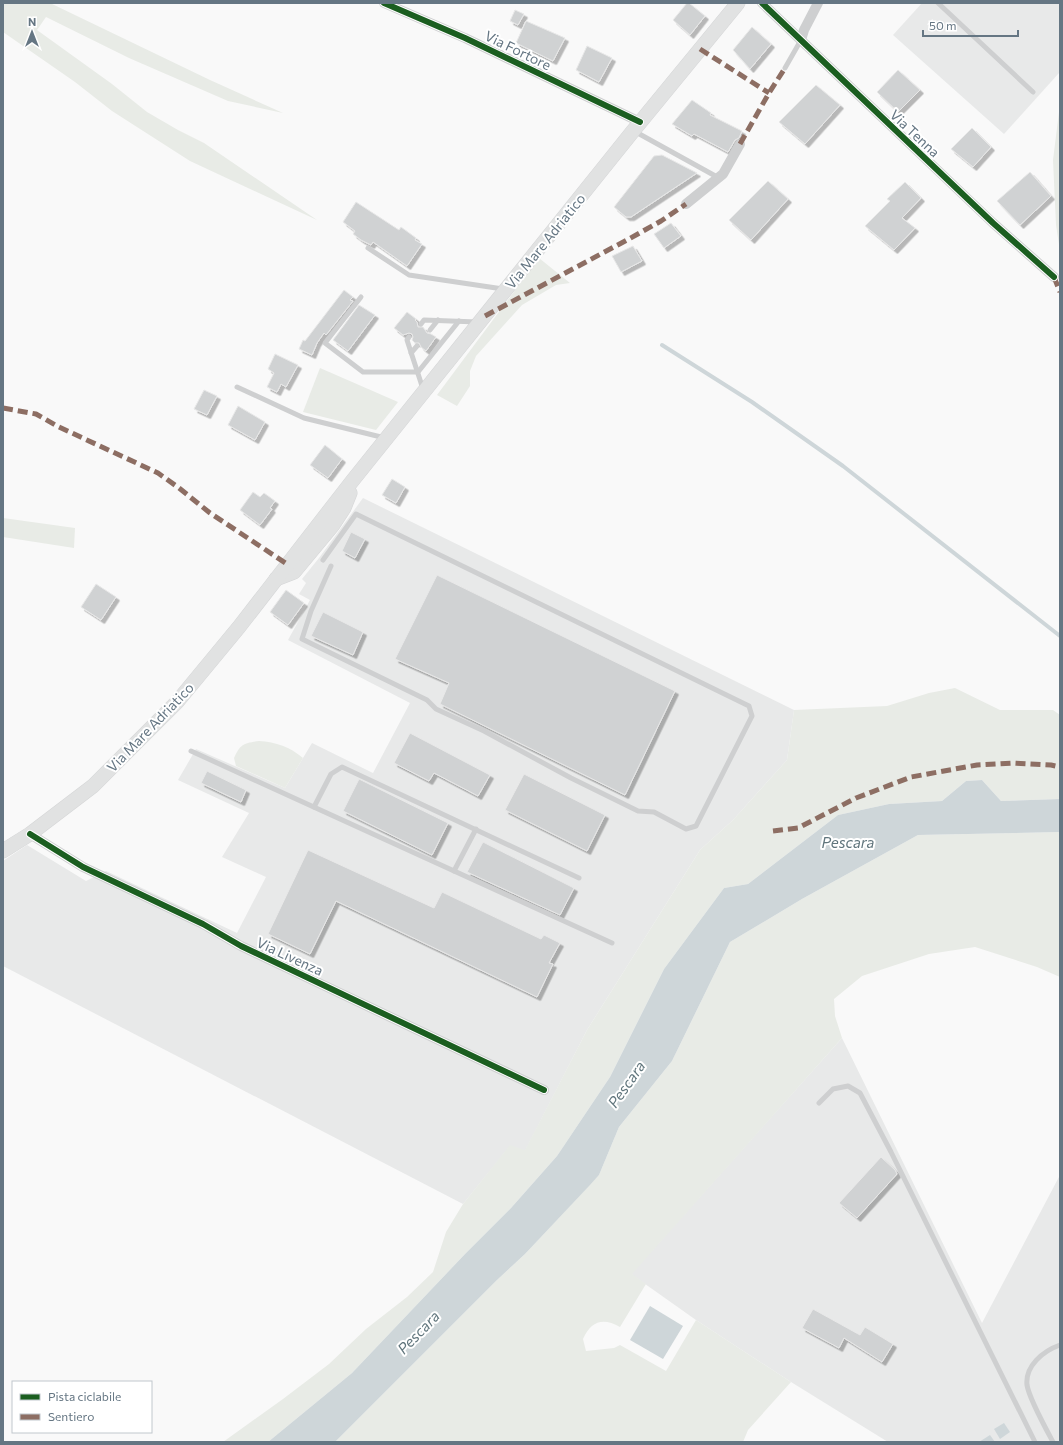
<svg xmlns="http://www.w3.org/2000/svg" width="1063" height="1445" font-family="Commissioner,sans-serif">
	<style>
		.built { fill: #e8e9e9 }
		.green { fill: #e8ebe6 }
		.water { fill: #ced6d9 }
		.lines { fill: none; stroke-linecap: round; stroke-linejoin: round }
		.stream { stroke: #ced6d9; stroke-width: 4 }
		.building { fill: #d0d2d3; stroke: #e8e8e8; filter: url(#shadow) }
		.secondary-casing { stroke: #d5d6d7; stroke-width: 15 }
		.service { stroke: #cecfd0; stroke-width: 5 }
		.minor { stroke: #cecfd0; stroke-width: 10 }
		.secondary { stroke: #e1e2e2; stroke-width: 14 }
		.quiet { stroke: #8d6e63; stroke-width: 5; stroke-dasharray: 10 5; stroke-linecap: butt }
		.cycleway-casing { stroke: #fff; stroke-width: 8 }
		.cycleway { stroke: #1b5e20; stroke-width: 6 }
		.labels { text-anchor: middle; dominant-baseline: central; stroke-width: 4; stroke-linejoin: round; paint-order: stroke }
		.street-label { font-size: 14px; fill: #657683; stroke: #fff }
		.water-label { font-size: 15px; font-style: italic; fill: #60757c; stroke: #fff }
	</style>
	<defs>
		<filter id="shadow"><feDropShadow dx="3.5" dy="3.5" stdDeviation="0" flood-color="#0004"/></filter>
	</defs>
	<rect width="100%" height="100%" fill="#f9f9f9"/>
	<g class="built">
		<path d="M922,3H1060L1059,73L1004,134L893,35Z"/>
		<path d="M363,498L794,710L787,760L733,820L700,850L587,1030L525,1151L510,1146L463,1204L3,966V861L27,845L86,881L106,871L237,933L266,877L222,857L249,813L178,780L196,749L285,788L312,743L373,773L410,703L288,640L310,600L299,594L306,583L302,579L319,558Z"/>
		<path d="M842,1038L982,1323L1060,1175V1442H888L791,1382L696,1320L631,1274Z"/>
	</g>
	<g class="green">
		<path d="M3,3H50L210,80L283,113L228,101L129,58L46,17L37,30L112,84L147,112L178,130L204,143L317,220L190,161L112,111L75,82L3,32Z"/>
		<path d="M1060,104V251L1056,225L1053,160Z"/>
		<path d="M539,258L570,283L556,285L522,305L476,356L470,371V386L457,406L437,395Z"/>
		<path d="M320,368L398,402L376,430L303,412Z"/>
		<path d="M3,518L75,528L74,548L3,537Z"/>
		<path d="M955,688L1000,710H1053L1060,715V799L1001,801L982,780L966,781L942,801L889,804L838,815L748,884L724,888L664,969L610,1077L557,1156L511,1208L465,1254L352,1373L268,1442H223L283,1399L329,1364L366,1329L407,1297L433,1272L446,1232L463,1204L510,1145L525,1150L587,1030L700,850L733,820L787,760L794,710L887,706L929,693Z"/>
		<path d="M259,741C276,742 290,747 303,758L285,788L236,766L234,758C240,744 244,743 259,741Z"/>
		<path d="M1060,832V977L1037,967L975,947L929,954L862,976L834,999L835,1016L842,1038L632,1274L646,1284L620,1327C603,1317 591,1321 583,1339L586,1351L614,1348L620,1345L666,1371L696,1320L791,1382L748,1430L743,1442H335L497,1280L525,1254L599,1175L619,1127L672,1061L730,942L802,899L918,835Z"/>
	</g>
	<g class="water">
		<path d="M982,780L1001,801L1060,799V832L918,835L802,899L730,942L672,1061L619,1127L599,1175L590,1185L525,1254L497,1280L335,1442H268L352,1373L465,1254L511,1208L557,1156L610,1077L664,969L724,888L748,884L838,815L889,804L942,801L966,781Z"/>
		<path d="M650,1306L683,1326L663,1359L630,1340Z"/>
		<path d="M1004,1423L1010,1432L1000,1439L994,1429Z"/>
		<path d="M990,1435L995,1442H979Z"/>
	</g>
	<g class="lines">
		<path class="stream" d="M662,345L752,402L843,466L1060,636"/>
	</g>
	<g class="building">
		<path d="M687,3H689L705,16L690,35L673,20Z"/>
		<path d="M515,10L524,14L518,25L510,21Z"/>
		<path d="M526,21L565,38L553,61L516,43Z"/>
		<path d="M752,27L771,44L750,69L733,50Z"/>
		<path d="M587,46L612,58L599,82L576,70Z"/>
		<path d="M898,70L920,90L898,112L877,92Z"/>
		<path d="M816,85L840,105L805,144L779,122Z"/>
		<path d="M692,100L711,113L710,115L742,131L739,138L735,140L728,152L694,134L692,136L672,124Z"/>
		<path d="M972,128L991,147L973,167L951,149Z"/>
		<path d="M662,155L697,173L631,217H626L614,207L654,156Z"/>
		<path d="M1030,172L1051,196L1020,225L997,201Z"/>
		<path d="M768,181L788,199L751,240L729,220Z"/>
		<path d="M905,182L921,198L902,218L915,228L894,250L865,226L890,201L887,199Z"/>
		<path d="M356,202L399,230L401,227L416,238L415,240L422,244L407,266L373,242L371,245L361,240L353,234L355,231L343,222Z"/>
		<path d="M671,223L681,236L664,248L654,234Z"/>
		<path d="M633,246L642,261L621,272L612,256Z"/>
		<path d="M344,290L353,297L350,300L353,301L326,335L324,333L317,343L312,355L299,349L303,340L305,341Z"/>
		<path d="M359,305L375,315L348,351L333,340Z"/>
		<path d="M407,312L416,319L415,320L417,322L418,327H423L427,333L431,334L436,337L426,351L421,347L419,343H415L412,340L413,337L412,334L409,333L403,335L394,328Z"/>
		<path d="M275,354L298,365L286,387L281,384L277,392L267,387L274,373L268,369Z"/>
		<path d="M204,390L217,396L207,415L194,409Z"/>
		<path d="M238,406L265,422L255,440L228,425Z"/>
		<path d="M325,445L342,459L328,478L310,465Z"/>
		<path d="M392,479L405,487L396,503L382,495Z"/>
		<path d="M253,492L260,497L264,493L275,501L270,508L272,509L260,525L240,510Z"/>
		<path d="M351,532L365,539L355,558L342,551Z"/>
		<path d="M437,575L675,691L625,795L440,704L449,683L395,659Z"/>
		<path d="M96,584L116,597L101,620L81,607Z"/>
		<path d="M286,590L304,603L288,625L270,612Z"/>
		<path d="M323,612L363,632L353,655L311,636Z"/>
		<path d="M410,733L490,775L478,796L434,773L429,781L394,763Z"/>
		<path d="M207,771L246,790L241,802L201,783Z"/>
		<path d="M524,774L605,815L587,851L505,810Z"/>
		<path d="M359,779L448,823L432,855L343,811Z"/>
		<path d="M483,842L574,888L560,915L467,872Z"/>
		<path d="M308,850L434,908L442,892L541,939L544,935L560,943L549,963L553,964L537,997L336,901L310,954L268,934Z"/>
		<path d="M881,1157L895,1170L897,1174L857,1218L839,1203Z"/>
		<path d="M813,1309L860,1335L865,1327L893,1344L882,1362L844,1338L839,1348L802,1328Z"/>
	</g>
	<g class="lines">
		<g class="secondary-casing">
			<g id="secondary">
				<path d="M276,579L294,572L333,525L344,508L350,493"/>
				<path d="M3,851L30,834L93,786L177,702L239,627L353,480L633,131L738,3"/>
			</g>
		</g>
		<g class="service">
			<path d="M938,3L1033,92"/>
			<path d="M785,68L801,40"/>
			<path d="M634,131L719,178"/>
			<path d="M368,248L409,275L503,289"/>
			<path d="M361,297L325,343L363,372H418L459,321"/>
			<path d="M421,324L424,320L477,322"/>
			<path d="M430,330L438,320"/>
			<path d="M409,337L407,340L423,389"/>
			<path d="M411,353L417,346"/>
			<path d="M237,387L304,418L385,438"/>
			<path d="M323,560L356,514L749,706L752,716L696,826L686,829L654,812L638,811L571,778L484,731L436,709L427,700L302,639L311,611L331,566"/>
			<path d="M191,751L612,943"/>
			<path d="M314,807L331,774L342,767L579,878"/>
			<path d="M454,871L476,829"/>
			<path d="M819,1103L833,1089L848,1086L860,1093L891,1152L1035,1442"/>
			<path d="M1053,1442C1046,1429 1029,1398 1027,1385C1025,1366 1043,1351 1060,1345"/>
		</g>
		<g class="minor">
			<path d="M384,3L465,38L640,122"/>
			<path d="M762,3L993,223L1054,277"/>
			<path d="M801,40L804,30L818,3"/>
			<path d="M686,204L723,174L740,144"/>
			<path d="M30,834L83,867L203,924L241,946L544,1090"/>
		</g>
		<use href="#secondary" class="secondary"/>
		<g class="quiet">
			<path d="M700,49L769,93"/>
			<path d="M740,144L769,93L785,68"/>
			<path d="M1054,277L1060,292"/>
			<path d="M485,316L627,240L661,221L686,204"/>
			<path d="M3,408L36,414L59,427L158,473L179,488L210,513L287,564"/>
			<path d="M773,831L798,828L856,798L911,777L977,765L1013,763L1051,765L1060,767"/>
		</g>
		<g class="cycleway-casing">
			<g id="cycleway">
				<path d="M384,3L465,38L640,122"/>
				<path d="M762,3L993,223L1054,277"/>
				<path d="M30,834L83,867L203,924L241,946L544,1090"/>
			</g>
		</g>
		<use href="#cycleway" class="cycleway"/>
	</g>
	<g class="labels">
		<g class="street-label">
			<text transform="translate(518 50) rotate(26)">Via Fortore</text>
			<text transform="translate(915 133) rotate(43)">Via Tenna</text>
			<text transform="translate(545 241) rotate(-51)">Via Mare Adriatico</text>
			<text transform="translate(150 727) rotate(-46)">Via Mare Adriatico</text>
			<text transform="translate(290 956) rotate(25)">Via Livenza</text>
		</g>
		<g class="water-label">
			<text x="848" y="842">Pescara</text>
			<text transform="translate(626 1084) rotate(-55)">Pescara</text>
			<text transform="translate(418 1332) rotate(-46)">Pescara</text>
		</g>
	</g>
	<rect width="1063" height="1445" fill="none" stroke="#657683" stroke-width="8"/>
	<rect x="12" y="1381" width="140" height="52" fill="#ffffff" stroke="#c1c8cd"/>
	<rect x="20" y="1394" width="20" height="6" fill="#1b5e20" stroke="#c1c8cd"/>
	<text x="48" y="1401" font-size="12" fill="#657683">Pista ciclabile</text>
	<rect x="20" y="1414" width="20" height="6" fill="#8d6e63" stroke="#c1c8cd"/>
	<text x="48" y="1421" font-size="12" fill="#657683">Sentiero</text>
	<g transform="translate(32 32)" stroke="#ffffff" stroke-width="3" paint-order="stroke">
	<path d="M0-3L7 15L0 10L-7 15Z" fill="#657683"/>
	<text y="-6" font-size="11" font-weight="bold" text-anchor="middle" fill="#657683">N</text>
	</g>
	<path d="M923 30v6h95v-6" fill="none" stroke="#657683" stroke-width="2"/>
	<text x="929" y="30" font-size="12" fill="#657683" stroke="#ffffff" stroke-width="3" paint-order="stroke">50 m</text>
</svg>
